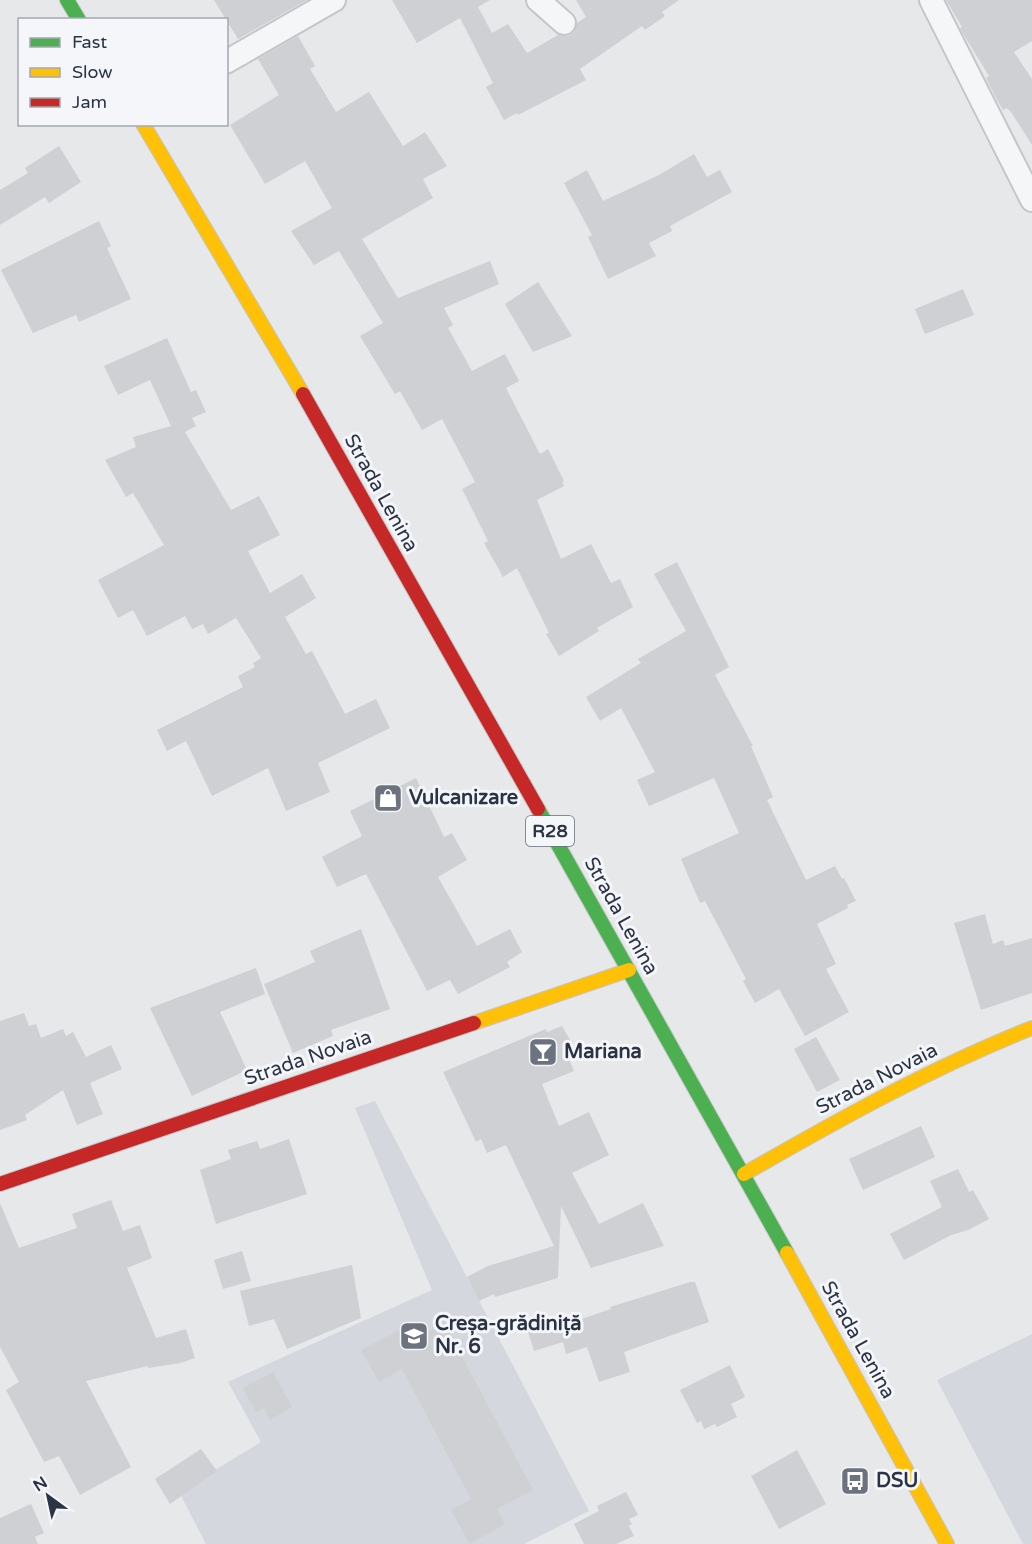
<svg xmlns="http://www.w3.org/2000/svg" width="1032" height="1544" font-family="'Varela Round',sans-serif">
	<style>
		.built { fill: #d4d7dd }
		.building { fill: #ced0d3 }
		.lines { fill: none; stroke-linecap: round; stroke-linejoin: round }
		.street-casing { stroke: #c4c6c8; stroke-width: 26 }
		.fast-casing { stroke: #c4c6c8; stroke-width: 16 }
		.slow-casing { stroke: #c4c6c8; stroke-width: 16 }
		.jam-casing { stroke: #c4c6c8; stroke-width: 16 }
		.street { stroke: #f5f6f7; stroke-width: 22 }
		.fast { stroke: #4caf50; stroke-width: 14 }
		.slow { stroke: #ffc107; stroke-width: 14 }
		.jam { stroke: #c62828; stroke-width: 14 }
		.labels { text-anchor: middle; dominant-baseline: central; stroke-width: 6; stroke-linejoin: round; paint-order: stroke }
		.shield { fill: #f4f6f9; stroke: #676e7b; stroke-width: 1.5 }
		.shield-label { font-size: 18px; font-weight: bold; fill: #2b3445 }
		.street-label { font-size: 20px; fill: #2b3445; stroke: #f4f6f9 }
		.poi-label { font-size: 20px; font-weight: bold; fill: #2b3445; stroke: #f4f6f9; text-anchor: start }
	</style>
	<rect width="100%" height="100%" fill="#e6e8ea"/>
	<g class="built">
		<path d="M375,1101L589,1511L524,1544H206L179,1492L261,1442L228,1382L432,1290L355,1108Z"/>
		<path d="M1032,1334V1544H1023L937,1380Z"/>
	</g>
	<g class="building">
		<path d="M214,0H307L238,39Z"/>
		<path d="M392,0H490L478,7L492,33L508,24L527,53L558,35L568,36L574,32L577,23L586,17L576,0H679L662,12L665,16L645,30L642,26L580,69L586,80L518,115L517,113L504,120L486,87L493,83L460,18L417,43Z"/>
		<path d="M946,0H1032V41L1014,52L1032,79V145L1011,112L1007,108L1003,110L996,98L986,78L989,76L962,32L960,28L962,27Z"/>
		<path d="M298,36L315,66L310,69L336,112L369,92L403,146L425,132L447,166L423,179L433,198L362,239L398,298L490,261L499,284L444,308L453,325L448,328L472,371L505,354L519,381L506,388L540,454L548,449L564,481L562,482L564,486L537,500L561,559L591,544L611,583L620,579L633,607L597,628L599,631L559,656L546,634L549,633L517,568L503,577L484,543L488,541L462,489L475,482L442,419L422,430L400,391L395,394L360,336L383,323L339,251L314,265L291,231L332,208L305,161L265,184L230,125L279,95L258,59Z"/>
		<path d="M59,146L81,182L49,203L45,197L0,225V190L28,173L25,168Z"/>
		<path d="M694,154L707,177L720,170L732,192L670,226L672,231L649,243L656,256L608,279L588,237L592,235L564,183L587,170L603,201L659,175Z"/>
		<path d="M99,221L111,246L107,248L131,299L79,322L76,315L33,333L1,270Z"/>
		<path d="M538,282L572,336L533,352L505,304Z"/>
		<path d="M963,289L974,315L925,334L915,309Z"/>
		<path d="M167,338L191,392L196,390L206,412L192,418L196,426L185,432L231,510L259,496L280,535L248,551L270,593L302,574L316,598L285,617L306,654L312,651L345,714L376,699L390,728L318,763L330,792L286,811L268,768L212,796L186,741L167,751L157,730L243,687L238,676L255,667L253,663L261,658L236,618L208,634L203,624L192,629L185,616L147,636L133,610L118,618L98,580L164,545L133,493L126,497L105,460L136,447L133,437L171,426L150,380L118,395L104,366Z"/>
		<path d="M677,562L729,667L715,675L753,746H751L773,797L767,800L806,880L835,866L842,879L844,878L856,901L847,905L848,908L817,924L836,964L826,969L849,1012L805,1036L779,989L755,1003L743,981L746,979L705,901L700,903L681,859L739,833L714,778L649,806L637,780L655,772L621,708L600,721L586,697L641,663L638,659L686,631L654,574Z"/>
		<path d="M416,778L444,837L452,833L467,860L438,877L477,946L510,929L522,952L507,962L510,967L458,994L450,980L427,991L366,874L337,887L322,857L362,836L350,811Z"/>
		<path d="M985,914L993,944L1003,940L1005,946L1032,938V993L981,1010L954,923Z"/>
		<path d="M361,929L390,1009L331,1030L333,1036L293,1053L264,984L315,962L310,951Z"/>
		<path d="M256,968L265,994L220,1012L247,1070L192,1096L150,1008Z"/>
		<path d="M24,1013L29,1026L36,1024L41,1038L63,1029L66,1036L73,1032L86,1057L111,1045L122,1069L90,1083L103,1114L77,1125L63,1090L25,1115L27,1120L0,1130V1021Z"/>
		<path d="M562,1026L577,1052L568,1057L574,1071L542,1084L559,1126L589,1112L609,1155L572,1173L599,1224L643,1203L664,1246L591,1268L561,1206L558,1278L495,1297L494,1294L479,1301L467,1277L488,1266L554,1246L506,1145L487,1153L481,1139L476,1142L443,1072L546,1029L547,1032Z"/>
		<path d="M816,1037L840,1080L817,1092L794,1049Z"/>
		<path d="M921,1126L935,1157L863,1190L849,1159Z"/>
		<path d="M289,1139L307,1194L216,1224L200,1170L231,1159L228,1150L257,1141L260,1149Z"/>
		<path d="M958,1169L969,1192L973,1190L989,1219L968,1230L951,1235L904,1260L890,1234L942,1207L930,1181Z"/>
		<path d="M111,1200L123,1231L140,1225L152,1258L127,1268L156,1338L186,1329L195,1358L180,1363L148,1368V1366L86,1381L131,1467L80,1495L59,1456L44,1462L6,1390L19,1382L0,1347V1203L19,1248L77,1228L72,1214Z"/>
		<path d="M242,1251L251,1281L223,1289L214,1260Z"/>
		<path d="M352,1265L361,1318L287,1349L274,1319L249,1326L240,1291Z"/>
		<path d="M690,1282H695L709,1322L624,1352L630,1372L599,1382L587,1347L566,1354L563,1342L534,1351L526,1325L558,1327L611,1309L610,1307Z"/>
		<path d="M444,1323L533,1490L497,1509L505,1524L470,1544L451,1510L471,1499L402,1369L379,1382L361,1350L399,1330L406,1343Z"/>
		<path d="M730,1365L745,1397L731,1404L737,1417L717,1427L715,1424L704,1429L701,1421L697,1423L680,1390Z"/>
		<path d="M273,1372L292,1407L270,1420L264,1408L256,1412L243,1388Z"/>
		<path d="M201,1449L217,1471L170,1504L155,1479Z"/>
		<path d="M797,1450L826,1504L779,1529L751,1476Z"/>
		<path d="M626,1492L638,1515L629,1519L632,1524L629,1526L634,1536L616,1544H584L574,1524L599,1511L597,1506Z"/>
		<path d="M31,1504L44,1533L35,1537L38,1544H0V1518Z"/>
	</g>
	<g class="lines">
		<g class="street-casing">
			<g id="street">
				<path d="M538,0L564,23"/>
				<path d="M931,0L1032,200"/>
				<path d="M226,62L334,0"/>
			</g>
		</g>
		<g class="fast-casing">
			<g id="fast">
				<path d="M67,0L79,20"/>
				<path d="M538,809L787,1253"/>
			</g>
		</g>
		<g class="slow-casing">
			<g id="slow">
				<path d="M143,124L303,394"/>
				<path d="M474,1023L629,970"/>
				<path d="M744,1174C838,1120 931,1068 1032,1028"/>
				<path d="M787,1253L947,1544"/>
			</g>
		</g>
		<g class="jam-casing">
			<g id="jam">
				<path d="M303,394L538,809"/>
				<path d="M0,1184L474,1023"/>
			</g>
		</g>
		<use href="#street" class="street"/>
		<use href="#fast" class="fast"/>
		<use href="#slow" class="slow"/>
		<use href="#jam" class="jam"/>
	</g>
	<defs>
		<g id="shop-square" transform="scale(1.5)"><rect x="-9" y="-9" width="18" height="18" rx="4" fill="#6c737f" stroke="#f4f6f9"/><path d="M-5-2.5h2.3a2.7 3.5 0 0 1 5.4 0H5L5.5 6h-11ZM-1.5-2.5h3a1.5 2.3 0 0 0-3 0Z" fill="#fff"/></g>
		<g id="bar-square" transform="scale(1.5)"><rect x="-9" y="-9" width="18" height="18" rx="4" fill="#6c737f" stroke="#f4f6f9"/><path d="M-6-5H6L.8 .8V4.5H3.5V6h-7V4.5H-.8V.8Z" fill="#fff"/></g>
		<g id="school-square" transform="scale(1.5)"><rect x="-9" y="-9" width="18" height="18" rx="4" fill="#6c737f" stroke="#f4f6f9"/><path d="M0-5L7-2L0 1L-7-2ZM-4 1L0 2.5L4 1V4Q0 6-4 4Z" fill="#fff"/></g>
		<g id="bus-square" transform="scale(1.5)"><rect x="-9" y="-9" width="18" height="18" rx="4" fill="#6c737f" stroke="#f4f6f9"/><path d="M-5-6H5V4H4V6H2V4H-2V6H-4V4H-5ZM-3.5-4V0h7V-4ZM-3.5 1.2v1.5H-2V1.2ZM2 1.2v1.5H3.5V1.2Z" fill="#fff"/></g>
	</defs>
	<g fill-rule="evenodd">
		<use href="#shop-square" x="388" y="798"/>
		<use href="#bar-square" x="543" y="1052"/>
		<use href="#school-square" x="414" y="1336"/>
		<use href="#bus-square" x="855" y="1481"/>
	</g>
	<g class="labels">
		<rect class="shield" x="526" y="816" width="48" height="30" rx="4.5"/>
		<g class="shield-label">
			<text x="550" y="831">R28</text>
		</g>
		<g class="street-label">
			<text transform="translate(381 493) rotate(61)">Strada Lenina</text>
			<text transform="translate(621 916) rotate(61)">Strada Lenina</text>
			<text transform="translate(308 1058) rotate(-19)">Strada Novaia</text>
			<text transform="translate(877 1079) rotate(-27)">Strada Novaia</text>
			<text transform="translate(858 1340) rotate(61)">Strada Lenina</text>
		</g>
		<g class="poi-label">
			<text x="409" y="798">Vulcanizare</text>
			<text x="564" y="1052">Mariana</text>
			<text x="435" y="1324">Creșa-grădiniță<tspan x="435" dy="23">Nr. 6</tspan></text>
			<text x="876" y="1481">DSU</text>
		</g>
	</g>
	<rect x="18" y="18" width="210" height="108" fill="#f4f6f9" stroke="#a4a8b1" stroke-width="1.5"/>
	<rect x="30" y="38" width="30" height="9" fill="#4caf50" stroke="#a4a8b1" stroke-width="1.5"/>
	<text x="72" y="48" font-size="18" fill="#2b3445">Fast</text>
	<rect x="30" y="68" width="30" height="9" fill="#ffc107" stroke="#a4a8b1" stroke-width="1.5"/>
	<text x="72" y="78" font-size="18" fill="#2b3445">Slow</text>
	<rect x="30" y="98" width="30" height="9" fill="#c62828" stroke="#a4a8b1" stroke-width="1.5"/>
	<text x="72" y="108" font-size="18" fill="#2b3445">Jam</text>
	<g transform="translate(48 1496) rotate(327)" stroke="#f4f6f9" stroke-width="4.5" paint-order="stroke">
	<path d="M0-4.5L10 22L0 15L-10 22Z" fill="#2b3445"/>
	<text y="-9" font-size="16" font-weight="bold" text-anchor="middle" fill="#2b3445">N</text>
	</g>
</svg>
